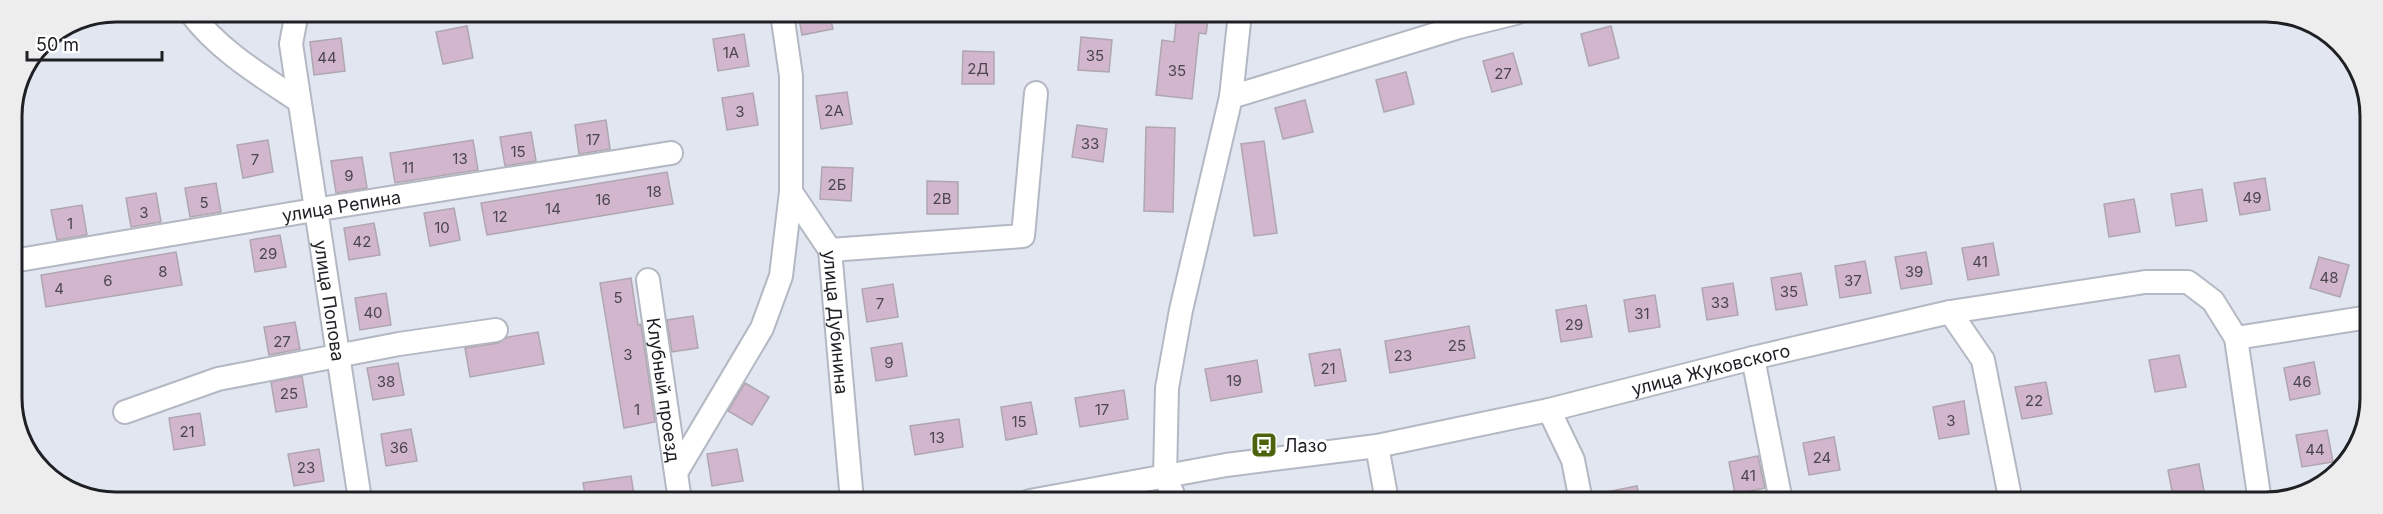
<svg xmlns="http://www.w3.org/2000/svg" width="2383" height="514" font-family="Inter,sans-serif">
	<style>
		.building { fill: #d1b6ce; stroke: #afa6ae; stroke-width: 1.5 }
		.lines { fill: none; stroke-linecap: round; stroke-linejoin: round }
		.minor-casing { stroke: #b3b8c3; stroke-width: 26 }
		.minor { stroke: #fff; stroke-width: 22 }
		.labels { text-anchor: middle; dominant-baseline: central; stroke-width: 6; stroke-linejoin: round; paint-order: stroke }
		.number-label { font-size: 15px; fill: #4b464e }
		.street-label { font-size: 18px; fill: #1e2024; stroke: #fff }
		.poi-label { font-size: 18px; fill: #1e2024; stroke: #fff; text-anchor: start }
		.rim { fill: none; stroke: #1e2024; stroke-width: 3 }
	</style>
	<rect width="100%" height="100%" fill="#e1e6f1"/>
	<g class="building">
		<path d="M798,13H829L833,29L802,35Z"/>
		<path d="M1177,13H1209L1206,34L1199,33L1192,99L1156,95L1162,40L1174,42Z"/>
		<path d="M467,26L473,58L443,64L436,32Z"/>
		<path d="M1611,26L1619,58L1589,66L1581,34Z"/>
		<path d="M744,34L749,66L718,71L713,39Z"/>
		<path d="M1081,37L1112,40L1109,72L1078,70Z"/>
		<path d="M341,38L345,71L314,75L310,42Z"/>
		<path d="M963,51L994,52V84H962Z"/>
		<path d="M1513,53L1522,84L1492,92L1483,61Z"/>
		<path d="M1406,72L1414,104L1384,112L1376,80Z"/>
		<path d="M847,92L852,124L821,129L816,96Z"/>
		<path d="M753,93L758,125L727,130L722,98Z"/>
		<path d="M1305,100L1313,132L1283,139L1275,108Z"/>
		<path d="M606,120L610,149L579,154L575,125Z"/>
		<path d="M1077,125L1107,129L1103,162L1072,157Z"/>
		<path d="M1146,127L1175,128L1173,212L1144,211Z"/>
		<path d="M531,132L536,161L505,166L500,137Z"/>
		<path d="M268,140L273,172L243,178L237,145Z"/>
		<path d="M473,140L478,170L395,183L390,153Z"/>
		<path d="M1264,141L1277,233L1254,236L1241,144Z"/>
		<path d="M362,157L367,188L336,193L331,161Z"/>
		<path d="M822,167L853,168L851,201L820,199Z"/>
		<path d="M667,172L673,204L487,235L481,203Z"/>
		<path d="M2265,178L2270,210L2240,215L2234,183Z"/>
		<path d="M927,181L958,182V214H927Z"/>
		<path d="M216,183L221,212L190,217L185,188Z"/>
		<path d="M2202,189L2207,221L2176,226L2171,194Z"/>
		<path d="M156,193L161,222L131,227L126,198Z"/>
		<path d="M2134,199L2140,232L2109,237L2104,204Z"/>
		<path d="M82,205L87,235L57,240L51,210Z"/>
		<path d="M454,208L460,240L430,246L424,213Z"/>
		<path d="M374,223L380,255L349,260L344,228Z"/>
		<path d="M280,235L286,267L255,272L250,240Z"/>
		<path d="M1993,243L1999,275L1968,280L1962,248Z"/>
		<path d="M176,252L182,285L46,307L41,275Z"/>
		<path d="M1926,252L1932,284L1901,289L1895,257Z"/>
		<path d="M2319,257L2349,265L2340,297L2310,288Z"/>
		<path d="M1865,261L1871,293L1840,298L1835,266Z"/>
		<path d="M1801,273L1807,305L1776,310L1771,278Z"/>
		<path d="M631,278L638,325L641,324L655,422L624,428L600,283Z"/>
		<path d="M1733,283L1738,315L1707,320L1702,288Z"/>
		<path d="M893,284L898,317L867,322L862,289Z"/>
		<path d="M386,293L391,325L360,330L355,298Z"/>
		<path d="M1655,295L1660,327L1629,332L1624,300Z"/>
		<path d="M1586,305L1592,337L1561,342L1556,310Z"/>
		<path d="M693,316L698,348L672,352L667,320Z"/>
		<path d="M295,322L300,349L269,355L264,327Z"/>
		<path d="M1469,326L1475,358L1390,373L1385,341Z"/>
		<path d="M538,332L544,364L470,377L465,348L498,343L508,337Z"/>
		<path d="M902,343L907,376L876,381L871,348Z"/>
		<path d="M1340,349L1346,381L1315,386L1309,354Z"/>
		<path d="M2179,355L2186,387L2155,392L2149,360Z"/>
		<path d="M1257,360L1262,392L1211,401L1205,369Z"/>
		<path d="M2314,362L2320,394L2290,400L2284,368Z"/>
		<path d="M398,363L404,395L373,400L367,368Z"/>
		<path d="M302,376L307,407L276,412L271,382Z"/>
		<path d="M2046,382L2052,414L2022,419L2015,387Z"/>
		<path d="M745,383L769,397L752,425L728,411Z"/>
		<path d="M1124,390L1128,419L1080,427L1075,398Z"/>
		<path d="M1964,401L1969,434L1939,439L1933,407Z"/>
		<path d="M1031,402L1037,434L1006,440L1001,407Z"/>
		<path d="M200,413L205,445L174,450L169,418Z"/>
		<path d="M959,419L963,447L915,455L910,426Z"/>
		<path d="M411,429L417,461L386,466L381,434Z"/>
		<path d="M2327,430L2333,462L2302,467L2296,435Z"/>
		<path d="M1834,437L1840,470L1809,475L1803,443Z"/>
		<path d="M319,449L324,481L294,486L288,454Z"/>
		<path d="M737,449L743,481L712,486L707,454Z"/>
		<path d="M1758,456L1765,488L1735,494L1729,462Z"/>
		<path d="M2199,464L2205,497L2174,502L2168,470Z"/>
		<path d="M631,476L635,500H586L583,483Z"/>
		<path d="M1637,486L1640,501H1596V494Z"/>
	</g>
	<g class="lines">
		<g class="minor-casing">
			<g id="minor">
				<path d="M190,12C218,50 260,75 299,101"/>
				<path id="s1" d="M297,12L291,44L360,500"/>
				<path id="s2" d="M782,13L791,76V192L830,250L852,501"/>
				<path d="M1231,97L1459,27L1516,13"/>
				<path d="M830,250L1023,236L1036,93"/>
				<path id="s3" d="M13,261L314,210L671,153"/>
				<path id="s4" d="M648,280L680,501"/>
				<path d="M1950,312L1983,360L2011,502"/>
				<path d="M2236,338L2260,502"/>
				<path d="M1753,358L1781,501"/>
				<path d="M1549,410L1573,460L1581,501"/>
				<path d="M125,412L218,379L399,344L496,330"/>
				<path d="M1377,446L1387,501"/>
				<path d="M677,471L762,328L781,276L791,192"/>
				<path d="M1165,477L1167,388L1181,310L1231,97L1240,13"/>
				<path d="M1165,477L1176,501"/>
				<path id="s5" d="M1030,501L1226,465L1377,446L1549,410L1753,358L1950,312L2145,282H2188L2213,301L2236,338L2369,317"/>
			</g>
		</g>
		<use href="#minor" class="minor"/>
	</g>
	<defs>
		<g id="bus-square" transform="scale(1.35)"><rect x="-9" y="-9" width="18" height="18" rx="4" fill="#4d620d" stroke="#fff"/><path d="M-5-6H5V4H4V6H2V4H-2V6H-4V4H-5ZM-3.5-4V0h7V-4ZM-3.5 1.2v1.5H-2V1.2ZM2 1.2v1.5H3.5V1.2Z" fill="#fff"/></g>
	</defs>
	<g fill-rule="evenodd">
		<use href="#bus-square" x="1264" y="445"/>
	</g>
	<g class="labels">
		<g class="number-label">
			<text x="731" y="52">1А</text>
			<text x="1095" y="55">35</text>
			<text x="327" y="57">44</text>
			<text x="978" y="68">2Д</text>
			<text x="1177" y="70">35</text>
			<text x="1503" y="73">27</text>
			<text x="834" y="110">2А</text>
			<text x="740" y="111">3</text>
			<text x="593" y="139">17</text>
			<text x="1090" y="143">33</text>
			<text x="518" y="151">15</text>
			<text x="460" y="158">13</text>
			<text x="255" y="159">7</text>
			<text x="408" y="167">11</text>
			<text x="349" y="175">9</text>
			<text x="837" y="184">2Б</text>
			<text x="654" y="191">18</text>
			<text x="2252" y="197">49</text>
			<text x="942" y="198">2В</text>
			<text x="603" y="199">16</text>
			<text x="204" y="202">5</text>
			<text x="553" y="208">14</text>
			<text x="144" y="212">3</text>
			<text x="500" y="216">12</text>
			<text x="70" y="223">1</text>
			<text x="442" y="227">10</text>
			<text x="362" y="241">42</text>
			<text x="268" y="253">29</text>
			<text x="1980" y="261">41</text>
			<text x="163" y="271">8</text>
			<text x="1914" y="271">39</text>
			<text x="2329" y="277">48</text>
			<text x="108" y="280">6</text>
			<text x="1853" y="280">37</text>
			<text x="59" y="288">4</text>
			<text x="1789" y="291">35</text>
			<text x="618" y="297">5</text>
			<text x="1720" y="302">33</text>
			<text x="880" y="303">7</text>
			<text x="373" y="312">40</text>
			<text x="1642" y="313">31</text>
			<text x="1574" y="324">29</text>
			<text x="282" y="341">27</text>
			<text x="1457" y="345">25</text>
			<text x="628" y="354">3</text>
			<text x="1403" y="355">23</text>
			<text x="889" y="362">9</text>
			<text x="1328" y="368">21</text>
			<text x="1234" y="380">19</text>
			<text x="386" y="381">38</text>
			<text x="2302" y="381">46</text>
			<text x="289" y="393">25</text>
			<text x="2034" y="400">22</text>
			<text x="637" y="409">1</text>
			<text x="1102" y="409">17</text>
			<text x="1951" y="420">3</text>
			<text x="1019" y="421">15</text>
			<text x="187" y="431">21</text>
			<text x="937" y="437">13</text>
			<text x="399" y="447">36</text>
			<text x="2315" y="449">44</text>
			<text x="1822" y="457">24</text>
			<text x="306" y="467">23</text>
			<text x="1748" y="475">41</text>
		</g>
		<g class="street-label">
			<text stroke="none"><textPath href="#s3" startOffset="333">улица Репина</textPath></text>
			<text stroke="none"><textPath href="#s1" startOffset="292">улица Попова</textPath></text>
			<text stroke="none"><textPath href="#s2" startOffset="322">улица Дубинина</textPath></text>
			<text stroke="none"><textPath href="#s5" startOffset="694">улица Жуковского</textPath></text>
			<text stroke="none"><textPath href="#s4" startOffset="111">Клубный проезд</textPath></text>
		</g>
		<g class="poi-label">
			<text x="1284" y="445">Лазо</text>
		</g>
	</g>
	<path d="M0 0H2383V514H0ZM116 22H2266A94 94 0 0 1 2360 116V398A94 94 0 0 1 2266 492H116A94 94 0 0 1 22 398V116A94 94 0 0 1 116 22Z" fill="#ededed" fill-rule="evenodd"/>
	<path class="rim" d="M116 22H2266A94 94 0 0 1 2360 116V398A94 94 0 0 1 2266 492H116A94 94 0 0 1 22 398V116A94 94 0 0 1 116 22Z"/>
	<path d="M27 51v9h135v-9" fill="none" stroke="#1e2024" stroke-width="3"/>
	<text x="36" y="51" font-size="18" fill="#1e2024" stroke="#ffffff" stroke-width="4.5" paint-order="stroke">50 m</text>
</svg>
